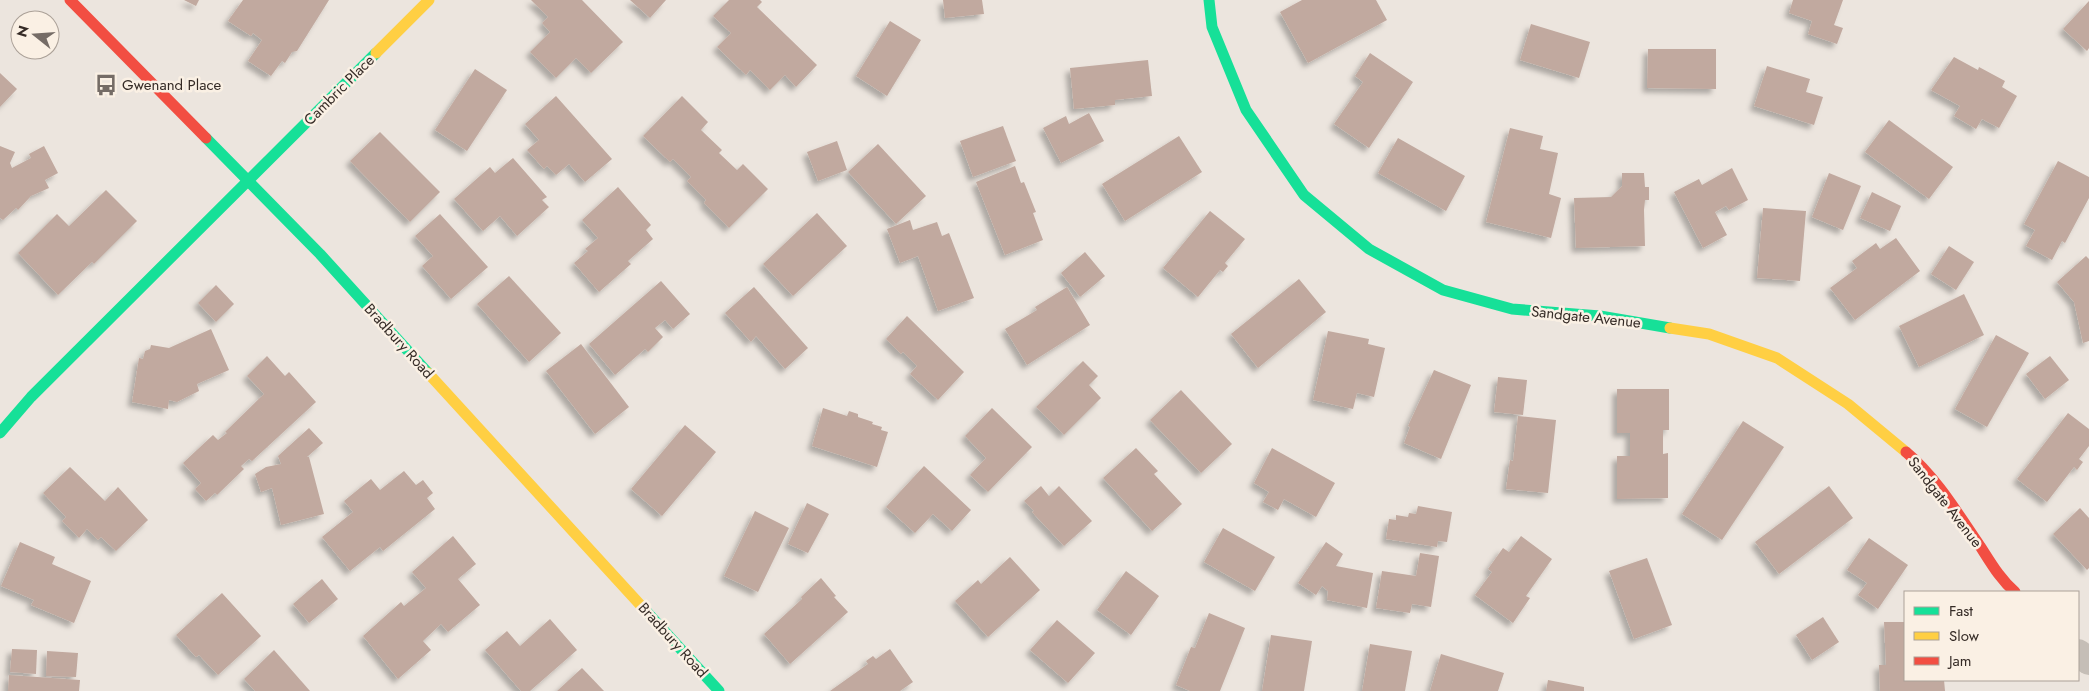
<svg xmlns="http://www.w3.org/2000/svg" width="2089" height="691" font-family="Jost,sans-serif">
	<style>
		.building { fill: #c1a99f; filter: url(#shadow) }
		.lines { fill: none; stroke-linecap: round; stroke-linejoin: round }
		.street { stroke: #c5beb7; stroke-width: 28 }
		.fast { stroke: #16e098; stroke-width: 11 }
		.slow { stroke: #ffcf43; stroke-width: 11 }
		.jam { stroke: #f24e42; stroke-width: 11 }
		.labels { text-anchor: middle; dominant-baseline: central; stroke-width: 5; stroke-linejoin: round; paint-order: stroke }
		.poi-label { font-size: 15px; fill: #352b26; stroke: #faf0e4; text-anchor: start }
		.street-label { font-size: 15px; fill: #352b26; stroke: #faf0e4 }
	</style>
	<defs>
		<filter id="shadow"><feDropShadow dx="-4.5" dy="4.5" stdDeviation="2.5" flood-color="#0004"/></filter>
	</defs>
	<rect width="100%" height="100%" fill="#ece5de"/>
	<g class="building">
		<path d="M184,0H199L196,6Z"/>
		<path d="M243,0H329L297,51L292,52L285,63L282,61L271,76L248,61L262,40L253,33L251,36L228,21Z"/>
		<path d="M531,0H582L623,42L591,73L576,58L556,78L530,52L550,32L542,23L548,17Z"/>
		<path d="M630,0H666L650,18Z"/>
		<path d="M729,0H760L762,2L757,7L817,65L796,87L785,75L770,90L750,70L746,75L717,47L731,33L713,16Z"/>
		<path d="M943,0H982L984,14L945,18Z"/>
		<path d="M1302,0H1376L1387,20L1308,63L1280,12Z"/>
		<path d="M1793,0H1843L1834,25L1843,28L1837,44L1808,34L1812,21L1789,13Z"/>
		<path d="M2089,1V48L2087,51L2063,29Z"/>
		<path d="M890,21L921,40L887,96L856,76Z"/>
		<path d="M1531,24L1590,42L1579,78L1520,60Z"/>
		<path d="M1648,49H1716V89L1647,88Z"/>
		<path d="M1370,53L1413,82L1369,148L1334,124L1363,82L1355,76Z"/>
		<path d="M1954,57L1978,70L1979,67L2005,81L2002,87L2017,96L1999,128L1982,119L1976,129L1954,116L1960,106L1931,90Z"/>
		<path d="M1148,60L1152,96L1115,100V105L1074,109L1070,68Z"/>
		<path d="M1767,66L1810,79L1806,92L1823,97L1814,125L1754,106Z"/>
		<path d="M475,69L507,90L467,151L435,130Z"/>
		<path d="M0,73L17,89L0,107Z"/>
		<path d="M556,96L612,159L585,182L569,164L556,175L547,166L544,169L527,150L539,140L525,124Z"/>
		<path d="M682,96L708,122L701,130L722,150L719,153L737,170L743,164L768,189L729,228L704,203L706,200L687,181L691,177L673,159L670,162L643,136Z"/>
		<path d="M1089,113L1104,141L1061,163L1043,128L1066,116L1069,124Z"/>
		<path d="M1889,120L1953,167L1929,199L1865,152Z"/>
		<path d="M1003,126L1016,161L973,177L960,141Z"/>
		<path d="M1510,128L1543,136L1540,149L1558,153L1549,194L1561,198L1551,238L1486,222Z"/>
		<path d="M380,132L440,192L410,222L350,161Z"/>
		<path d="M1179,136L1202,172L1125,221L1102,184Z"/>
		<path d="M1398,138L1465,176L1446,211L1378,173Z"/>
		<path d="M837,141L847,170L818,181L807,152Z"/>
		<path d="M878,144L926,196L896,224L848,172Z"/>
		<path d="M0,146L15,152L10,163L12,168L31,158L29,154L44,146L58,173L45,180L49,188L31,196L18,210L16,208L3,220L0,218Z"/>
		<path d="M513,158L547,197L542,200L549,207L517,236L500,216L483,231L454,199L490,167L495,173Z"/>
		<path d="M2058,161L2089,177V198L2065,243L2062,241L2052,260L2026,246L2035,230L2024,224Z"/>
		<path d="M1015,166L1021,183L1024,182L1036,212L1033,213L1043,240L1005,255L976,182Z"/>
		<path d="M1732,168L1748,200L1729,210L1726,206L1715,212L1727,235L1703,248L1674,192L1699,179L1702,185Z"/>
		<path d="M1622,173H1644L1645,187H1649V200H1645L1644,210L1645,246L1576,248L1574,198L1611,197L1622,186Z"/>
		<path d="M1829,173L1861,186L1843,230L1812,217Z"/>
		<path d="M618,187L651,225L646,230L653,239L628,261L631,264L599,292L574,263L588,251L585,249L598,238L582,220Z"/>
		<path d="M106,190L137,221L94,264L92,262L58,295L18,253L57,214L69,226Z"/>
		<path d="M1872,192L1901,206L1890,231L1860,218Z"/>
		<path d="M1763,208L1806,211L1800,281L1757,278Z"/>
		<path d="M1210,211L1245,239L1225,263L1228,266L1223,272L1220,270L1198,297L1163,268Z"/>
		<path d="M817,213L847,246L793,296L763,264Z"/>
		<path d="M440,214L488,267L451,299L422,266L433,256L415,236Z"/>
		<path d="M910,220L913,230L937,222L942,236L949,233L974,298L938,311L918,256L900,263L887,229Z"/>
		<path d="M1896,238L1920,271L1855,320L1830,288L1857,268L1852,261L1876,243L1880,249Z"/>
		<path d="M1949,246L1974,262L1956,290L1931,274Z"/>
		<path d="M1085,252L1105,276L1080,297L1061,273Z"/>
		<path d="M2086,256L2089,259V341L2083,343L2074,302L2057,282Z"/>
		<path d="M509,276L561,333L529,362L477,304Z"/>
		<path d="M1299,279L1326,312L1258,368L1231,334Z"/>
		<path d="M661,281L690,314L673,329L665,320L655,328L663,337L648,352L645,349L615,375L589,344Z"/>
		<path d="M216,285L234,304L216,322L198,303Z"/>
		<path d="M754,287L808,348L785,369L756,336L751,342L725,313Z"/>
		<path d="M1067,287L1090,325L1027,365L1005,329L1037,310L1035,307Z"/>
		<path d="M1964,294L1984,335L1919,367L1899,326Z"/>
		<path d="M907,316L964,372L938,400L910,374L917,366L903,352L901,354L886,339Z"/>
		<path d="M211,329L229,370L197,384L199,391L177,402L169,400L168,409L132,402L139,358L143,359L145,351L150,349L151,345L169,348Z"/>
		<path d="M1328,331L1369,339L1368,344L1385,348L1374,397L1357,393L1353,409L1313,400Z"/>
		<path d="M1996,335L2029,353L1987,427L1955,409Z"/>
		<path d="M581,344L629,407L595,434L546,371Z"/>
		<path d="M267,356L285,376L289,372L316,402L252,461L249,459L241,466L244,469L217,495L215,493L206,501L195,489L201,483L183,463L213,435L218,440L227,433L225,432L264,394L247,376Z"/>
		<path d="M2050,356L2069,380L2045,399L2026,374Z"/>
		<path d="M1083,361L1098,376L1089,385L1101,398L1064,435L1036,407Z"/>
		<path d="M1434,370L1471,385L1441,459L1404,443L1410,427L1408,426Z"/>
		<path d="M1498,377L1527,380L1523,415L1494,412Z"/>
		<path d="M1617,389H1669V430H1663V454L1668,453V498L1617,499V456H1630V433H1617Z"/>
		<path d="M1181,390L1232,444L1201,473L1150,420Z"/>
		<path d="M823,408L847,416L849,411L858,414V417L873,422L872,424L882,427L881,430L888,432L877,467L812,446Z"/>
		<path d="M992,408L1032,447L988,492L970,475L986,458L965,436Z"/>
		<path d="M2068,413L2089,429V446L2079,459L2083,462L2077,470L2074,467L2047,502L2017,479Z"/>
		<path d="M1518,416L1556,420L1548,493L1506,489L1510,460L1513,461Z"/>
		<path d="M1743,421L1784,447L1722,540L1682,514Z"/>
		<path d="M685,425L716,452L662,516L631,489Z"/>
		<path d="M309,428L323,443L307,457H309L324,514L281,525L272,488L261,492L255,474L266,467L281,464L278,456Z"/>
		<path d="M1136,448L1158,471L1154,474L1182,504L1152,531L1103,478Z"/>
		<path d="M1272,448L1335,483L1316,517L1284,499L1278,510L1263,502L1269,492L1254,483Z"/>
		<path d="M924,466L971,510L952,531L933,514L915,533L886,507Z"/>
		<path d="M70,467L105,501L118,487L148,520L116,551L101,537L98,540L87,529L79,538L62,521L66,517L43,493Z"/>
		<path d="M404,471L416,485L423,480L433,493L427,498L435,509L383,551L380,547L350,571L322,537L353,512L344,501L371,479L380,490Z"/>
		<path d="M1041,486L1049,496L1059,486L1092,521L1064,546L1032,512L1034,511L1024,501Z"/>
		<path d="M1829,486L1853,518L1779,574L1755,542Z"/>
		<path d="M807,503L829,514L808,553L788,544Z"/>
		<path d="M1418,506L1452,512L1447,542L1438,541L1437,547L1386,539L1389,519L1396,520V515L1408,517L1409,513L1416,514Z"/>
		<path d="M2080,508L2089,518V568L2087,570L2053,534Z"/>
		<path d="M755,511L789,528L758,592L724,576Z"/>
		<path d="M1223,528L1275,557L1255,591L1204,562Z"/>
		<path d="M453,536L476,564L458,579L480,605L448,632L441,624L423,641L431,650L398,679L363,636L401,602L404,606L426,588L412,572Z"/>
		<path d="M1521,536L1552,559L1526,596L1530,598L1513,623L1475,595L1492,572L1488,569L1503,548L1509,552Z"/>
		<path d="M1869,538L1908,565L1878,609L1858,595L1867,583L1847,570Z"/>
		<path d="M20,542L55,557L52,564L91,581L74,623L31,605L34,600L1,586Z"/>
		<path d="M1326,542L1343,554L1336,566L1373,573L1367,608L1327,600L1328,591L1322,586L1316,595L1298,583Z"/>
		<path d="M1420,553L1439,556L1431,607L1412,604L1410,613L1376,608L1382,571L1416,576Z"/>
		<path d="M1010,557L1040,590L988,637L955,601L978,580L981,584Z"/>
		<path d="M1647,558L1672,625L1634,639L1609,571Z"/>
		<path d="M1126,571L1159,596L1131,635L1097,610Z"/>
		<path d="M821,578L836,596L834,597L848,612L790,664L764,634L802,599L801,597Z"/>
		<path d="M322,579L338,599L309,623L293,604Z"/>
		<path d="M222,593L261,636L218,675L199,655L196,657L176,635Z"/>
		<path d="M1209,613L1245,628L1220,691H1190L1176,685L1191,647L1195,648Z"/>
		<path d="M1823,617L1839,642L1812,660L1796,635Z"/>
		<path d="M550,619L577,650L530,691H521L485,650L507,631L520,646Z"/>
		<path d="M1057,620L1095,653L1068,683L1030,650Z"/>
		<path d="M1884,622H1905V680H1944L1945,691H1880L1879,665H1886Z"/>
		<path d="M1271,635L1312,641L1304,691H1262Z"/>
		<path d="M1370,644L1412,651L1405,691H1362Z"/>
		<path d="M12,649L37,650L36,674L10,672Z"/>
		<path d="M890,649L913,682L900,691H830L868,664L866,661L873,656L876,659Z"/>
		<path d="M274,650L310,691H255L244,679Z"/>
		<path d="M47,651L78,653L76,677L46,676Z"/>
		<path d="M1441,654L1504,673L1498,691H1430Z"/>
		<path d="M582,668L604,691H557Z"/>
		<path d="M9,675L80,680L79,691H8Z"/>
		<path d="M1548,680L1584,687V691H1546Z"/>
	</g>
	<g class="lines">
		<path class="street" d="M2078,653L2089,661"/>
		<g class="fast">
			<path d="M1209,0L1212,27L1246,110L1304,195L1369,249L1443,290L1512,309L1600,316L1670,328"/>
			<path d="M206,138L320,254L428,373"/>
			<path d="M0,433L31,397L376,53"/>
			<path d="M645,610L719,691"/>
		</g>
		<g class="slow">
			<path d="M376,53L429,0"/>
			<path d="M1670,328L1709,334L1777,358L1848,404L1906,452"/>
			<path d="M428,373L645,610"/>
		</g>
		<g class="jam">
			<path d="M70,0L206,138"/>
			<path d="M1906,452C1936,477 1958,514 1980,546C1991,563 2000,579 2015,592"/>
		</g>
	</g>
	<defs>
		<g id="bus-bare" transform="scale(1.725)"><path d="M-5-6H5V4H4V6H2V4H-2V6H-4V4H-5ZM-3.5-4V0h7V-4ZM-3.5 1.2v1.5H-2V1.2ZM2 1.2v1.5H3.5V1.2Z" fill="#756c66" stroke="#faf0e4" stroke-width="2.5" paint-order="stroke"/></g>
	</defs>
	<g fill-rule="evenodd">
		<use href="#bus-bare" x="106" y="85"/>
	</g>
	<g class="labels">
		<g class="poi-label">
			<text x="122" y="85">Gwenand Place</text>
		</g>
		<g class="street-label">
			<text transform="translate(339 90) rotate(-45)">Cambric Place</text>
			<text transform="translate(1586 317) rotate(6)">Sandgate Avenue</text>
			<text transform="translate(399 341) rotate(48)">Bradbury Road</text>
			<text transform="translate(1945 502) rotate(52)">Sandgate Avenue</text>
			<text transform="translate(673 640) rotate(48)">Bradbury Road</text>
		</g>
	</g>
	<rect x="1904" y="591" width="175" height="90" fill="#faf0e4" stroke="#aba198"/>
	<rect x="1914" y="607" width="25" height="8" fill="#16e098" stroke="#aba198"/>
	<text x="1949" y="616" font-size="15" fill="#352b26">Fast</text>
	<rect x="1914" y="632" width="25" height="8" fill="#ffcf43" stroke="#aba198"/>
	<text x="1949" y="641" font-size="15" fill="#352b26">Slow</text>
	<rect x="1914" y="657" width="25" height="8" fill="#f24e42" stroke="#aba198"/>
	<text x="1949" y="666" font-size="15" fill="#352b26">Jam</text>
	<g transform="translate(35 35) rotate(287)"><circle r="24" fill="#faf0e4" stroke="#aba198"/>
	<path d="M0-4L9 19L0 12L-9 19Z" fill="#756c66"/>
	<text y="-8" font-size="14" font-weight="bold" text-anchor="middle" fill="#352b26">N</text>
	</g>
</svg>
